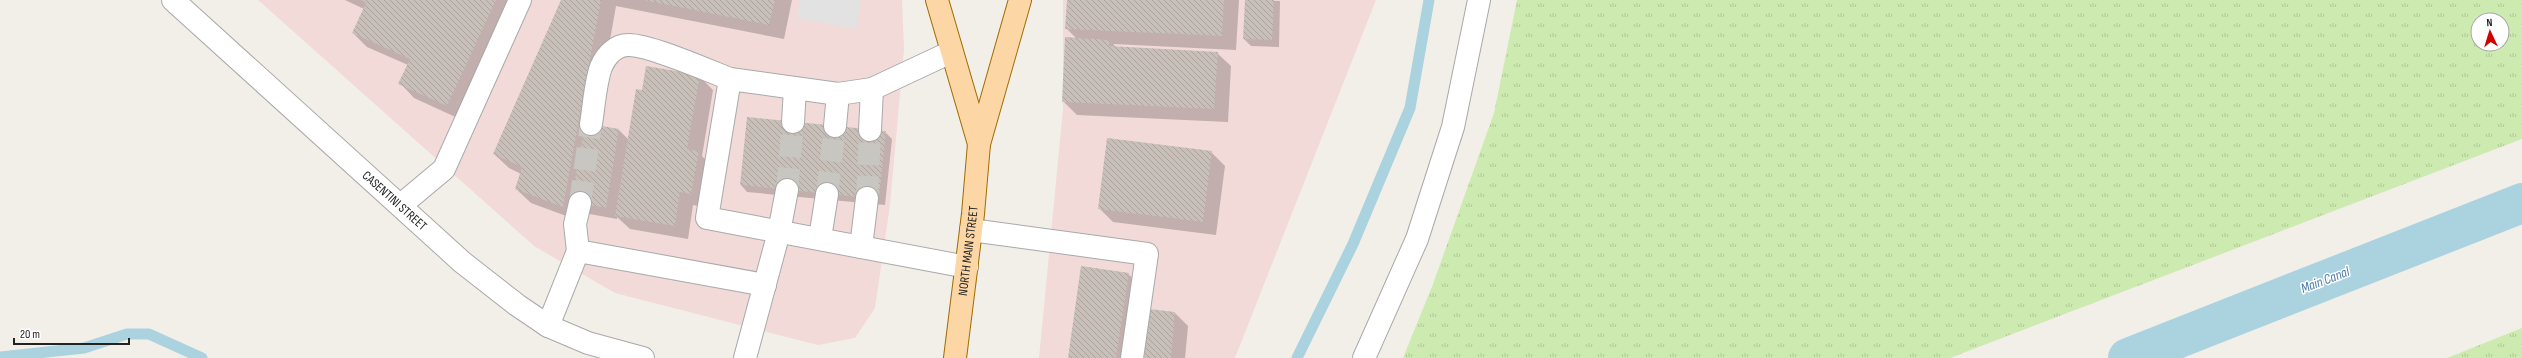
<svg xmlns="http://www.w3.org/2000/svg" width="2522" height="358" font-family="'Sofia Sans Condensed',sans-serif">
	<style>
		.commercial { fill: #f2dad9 }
		.grass { fill: url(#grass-tufts); fill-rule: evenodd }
		.parking { fill: #e2e2e2 }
		.shadow { fill: #0003 }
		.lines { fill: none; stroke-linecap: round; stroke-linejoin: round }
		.stream { stroke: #aad3df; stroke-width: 11 }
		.canal { stroke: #aad3df; stroke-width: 40 }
		.building { fill: url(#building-back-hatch) }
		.minor-tunnel { stroke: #c8c6c1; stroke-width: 22; stroke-dasharray: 22 11; stroke-linecap: butt }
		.minor-casing { stroke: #a9a9a9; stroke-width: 24 }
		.major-casing { stroke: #a06b00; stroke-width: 24 }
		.minor { stroke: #fff; stroke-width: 22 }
		.major { stroke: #fcd6a4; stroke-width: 22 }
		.labels { text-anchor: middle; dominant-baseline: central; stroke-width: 3; stroke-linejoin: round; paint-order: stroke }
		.street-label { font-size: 13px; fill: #222; stroke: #fff }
		.water-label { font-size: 14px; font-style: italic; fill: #4a7aab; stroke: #fff }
	</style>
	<defs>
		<pattern id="grass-tufts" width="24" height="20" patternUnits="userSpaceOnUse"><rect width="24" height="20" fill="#cdebb0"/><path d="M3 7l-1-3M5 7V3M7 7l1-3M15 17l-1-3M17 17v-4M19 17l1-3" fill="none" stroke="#b0c997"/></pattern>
		<pattern id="building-back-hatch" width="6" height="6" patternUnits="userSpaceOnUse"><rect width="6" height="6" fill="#c7bfb8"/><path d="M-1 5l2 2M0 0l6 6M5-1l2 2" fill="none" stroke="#aba49e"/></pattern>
	</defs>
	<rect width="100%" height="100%" fill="#f2efe9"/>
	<g class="commercial">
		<path d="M258,0H902L904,50L890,205L875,308L855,338L818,345L615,293L534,246Z"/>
		<path d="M1063,0H1376L1235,358H1039L1063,109Z"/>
	</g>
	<g class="grass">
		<path d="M1517,0H2522V139L1950,358H1403L1433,284L1494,113ZM2478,20H2502V44H2478Z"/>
		<path d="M2522,328V358H2447Z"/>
	</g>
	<path class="parking" d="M800,0H861L856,29L797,18Z"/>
	<g class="shadow">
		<path d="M345,0H517L462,120L414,98L400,83L408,65L367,47L353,33L364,9Z"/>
		<path d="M562,0H792L784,39L616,6L595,126L619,130L629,140L643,91L699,76L713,90L702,156L712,166L705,207L693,205L688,239L630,229L617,217V219L584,213L577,220L531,203L516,189L521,174L509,168L494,154Z"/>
		<path d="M1068,0H1239L1236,50L1113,44L1116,47L1217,53L1231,66L1228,122L1077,115L1063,101L1077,39L1066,28Z"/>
		<path d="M1246,0L1280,1L1279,47L1251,46L1244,39Z"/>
		<path d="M885,132L892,139L885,205L747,192L741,185Z"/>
		<path d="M1211,152L1225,166L1216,235L1113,222L1099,208Z"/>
		<path d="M1128,274L1135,280L1124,358H1069Z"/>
		<path d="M1175,313L1188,326L1185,358H1145Z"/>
	</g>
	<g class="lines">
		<g class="stream">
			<path d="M0,357L84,348L127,334H149L202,358"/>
			<path d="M1297,358L1353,244L1410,108L1429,0"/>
		</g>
		<path class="canal" d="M2128,358L2522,203"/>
	</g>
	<g class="building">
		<path d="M361,0H496L447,106L398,84L410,59L352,33L366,3Z"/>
		<path d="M561,0H601L563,207L515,189L522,167L493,154Z"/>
		<path d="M644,0H775L769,25Z"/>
		<path d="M1067,0H1224L1222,36L1065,29Z"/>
		<path d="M1245,0H1274L1272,40L1243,39Z"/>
		<path d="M1065,37L1110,40L1109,46L1218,52L1214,109L1062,102Z"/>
		<path d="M646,66L700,75L687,149L699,151L691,194L680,192L675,226L615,216L636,89L642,90Z"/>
		<path d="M747,117L886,131L879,199L740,185Z"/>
		<path d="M585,123L619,129L606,208L571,202Z"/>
		<path d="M1107,138L1212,151L1203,222L1098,209Z"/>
		<path d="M1081,266L1129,273L1116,358H1068Z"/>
		<path d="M1149,309L1175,312L1171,358H1144Z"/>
	</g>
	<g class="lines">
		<g class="minor-tunnel">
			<path d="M787,190L793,122"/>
			<path d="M827,194L835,126"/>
			<path d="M867,198L870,130"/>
			<path d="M580,203L591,124"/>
		</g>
		<g class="minor-casing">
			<g id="minor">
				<path id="s1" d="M173,0L462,262L517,305L548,326L588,343L643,358"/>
				<path d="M951,52L872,89L838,94L730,79L707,218L967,267"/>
				<path d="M793,122L795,89"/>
				<path d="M591,124C594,106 595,84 601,67C606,55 616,45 628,45C648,44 709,71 730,79"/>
				<path d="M835,126L838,94"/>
				<path d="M870,130L872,89"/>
				<path d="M401,205L444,169L520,0"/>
				<path d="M971,230L1147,254L1132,358"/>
				<path d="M820,238L827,194"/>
				<path d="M861,247L867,198"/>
				<path d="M578,251L575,224L580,203"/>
				<path d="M548,326L578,251L765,285"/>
				<path d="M745,358L779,232L787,190"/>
				<path d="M1364,358L1417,239L1453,127L1479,0"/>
			</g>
		</g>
		<g class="major-casing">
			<g id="major">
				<path d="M937,0L979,144"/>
				<path id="s2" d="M955,358L973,214L979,144L1020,0"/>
			</g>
		</g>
		<use href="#minor" class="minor"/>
		<use href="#major" class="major"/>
	</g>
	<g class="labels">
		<g class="street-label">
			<text stroke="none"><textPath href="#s1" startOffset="299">CASENTINI STREET</textPath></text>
			<text stroke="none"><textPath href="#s2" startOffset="108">NORTH MAIN STREET</textPath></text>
		</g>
		<g class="water-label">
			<text transform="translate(2325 280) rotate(-21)">Main Canal</text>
		</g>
	</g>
	<g transform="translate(2490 32) rotate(356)"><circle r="19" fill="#ffffff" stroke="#a7a7a7"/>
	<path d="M0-3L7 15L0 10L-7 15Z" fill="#d40000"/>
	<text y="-6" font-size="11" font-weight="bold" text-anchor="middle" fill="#222222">N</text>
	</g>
	<path d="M14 338v6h115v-6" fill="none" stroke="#222222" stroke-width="2"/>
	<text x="20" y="338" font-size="12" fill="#222222" stroke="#ffffff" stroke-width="3" paint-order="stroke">20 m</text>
</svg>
